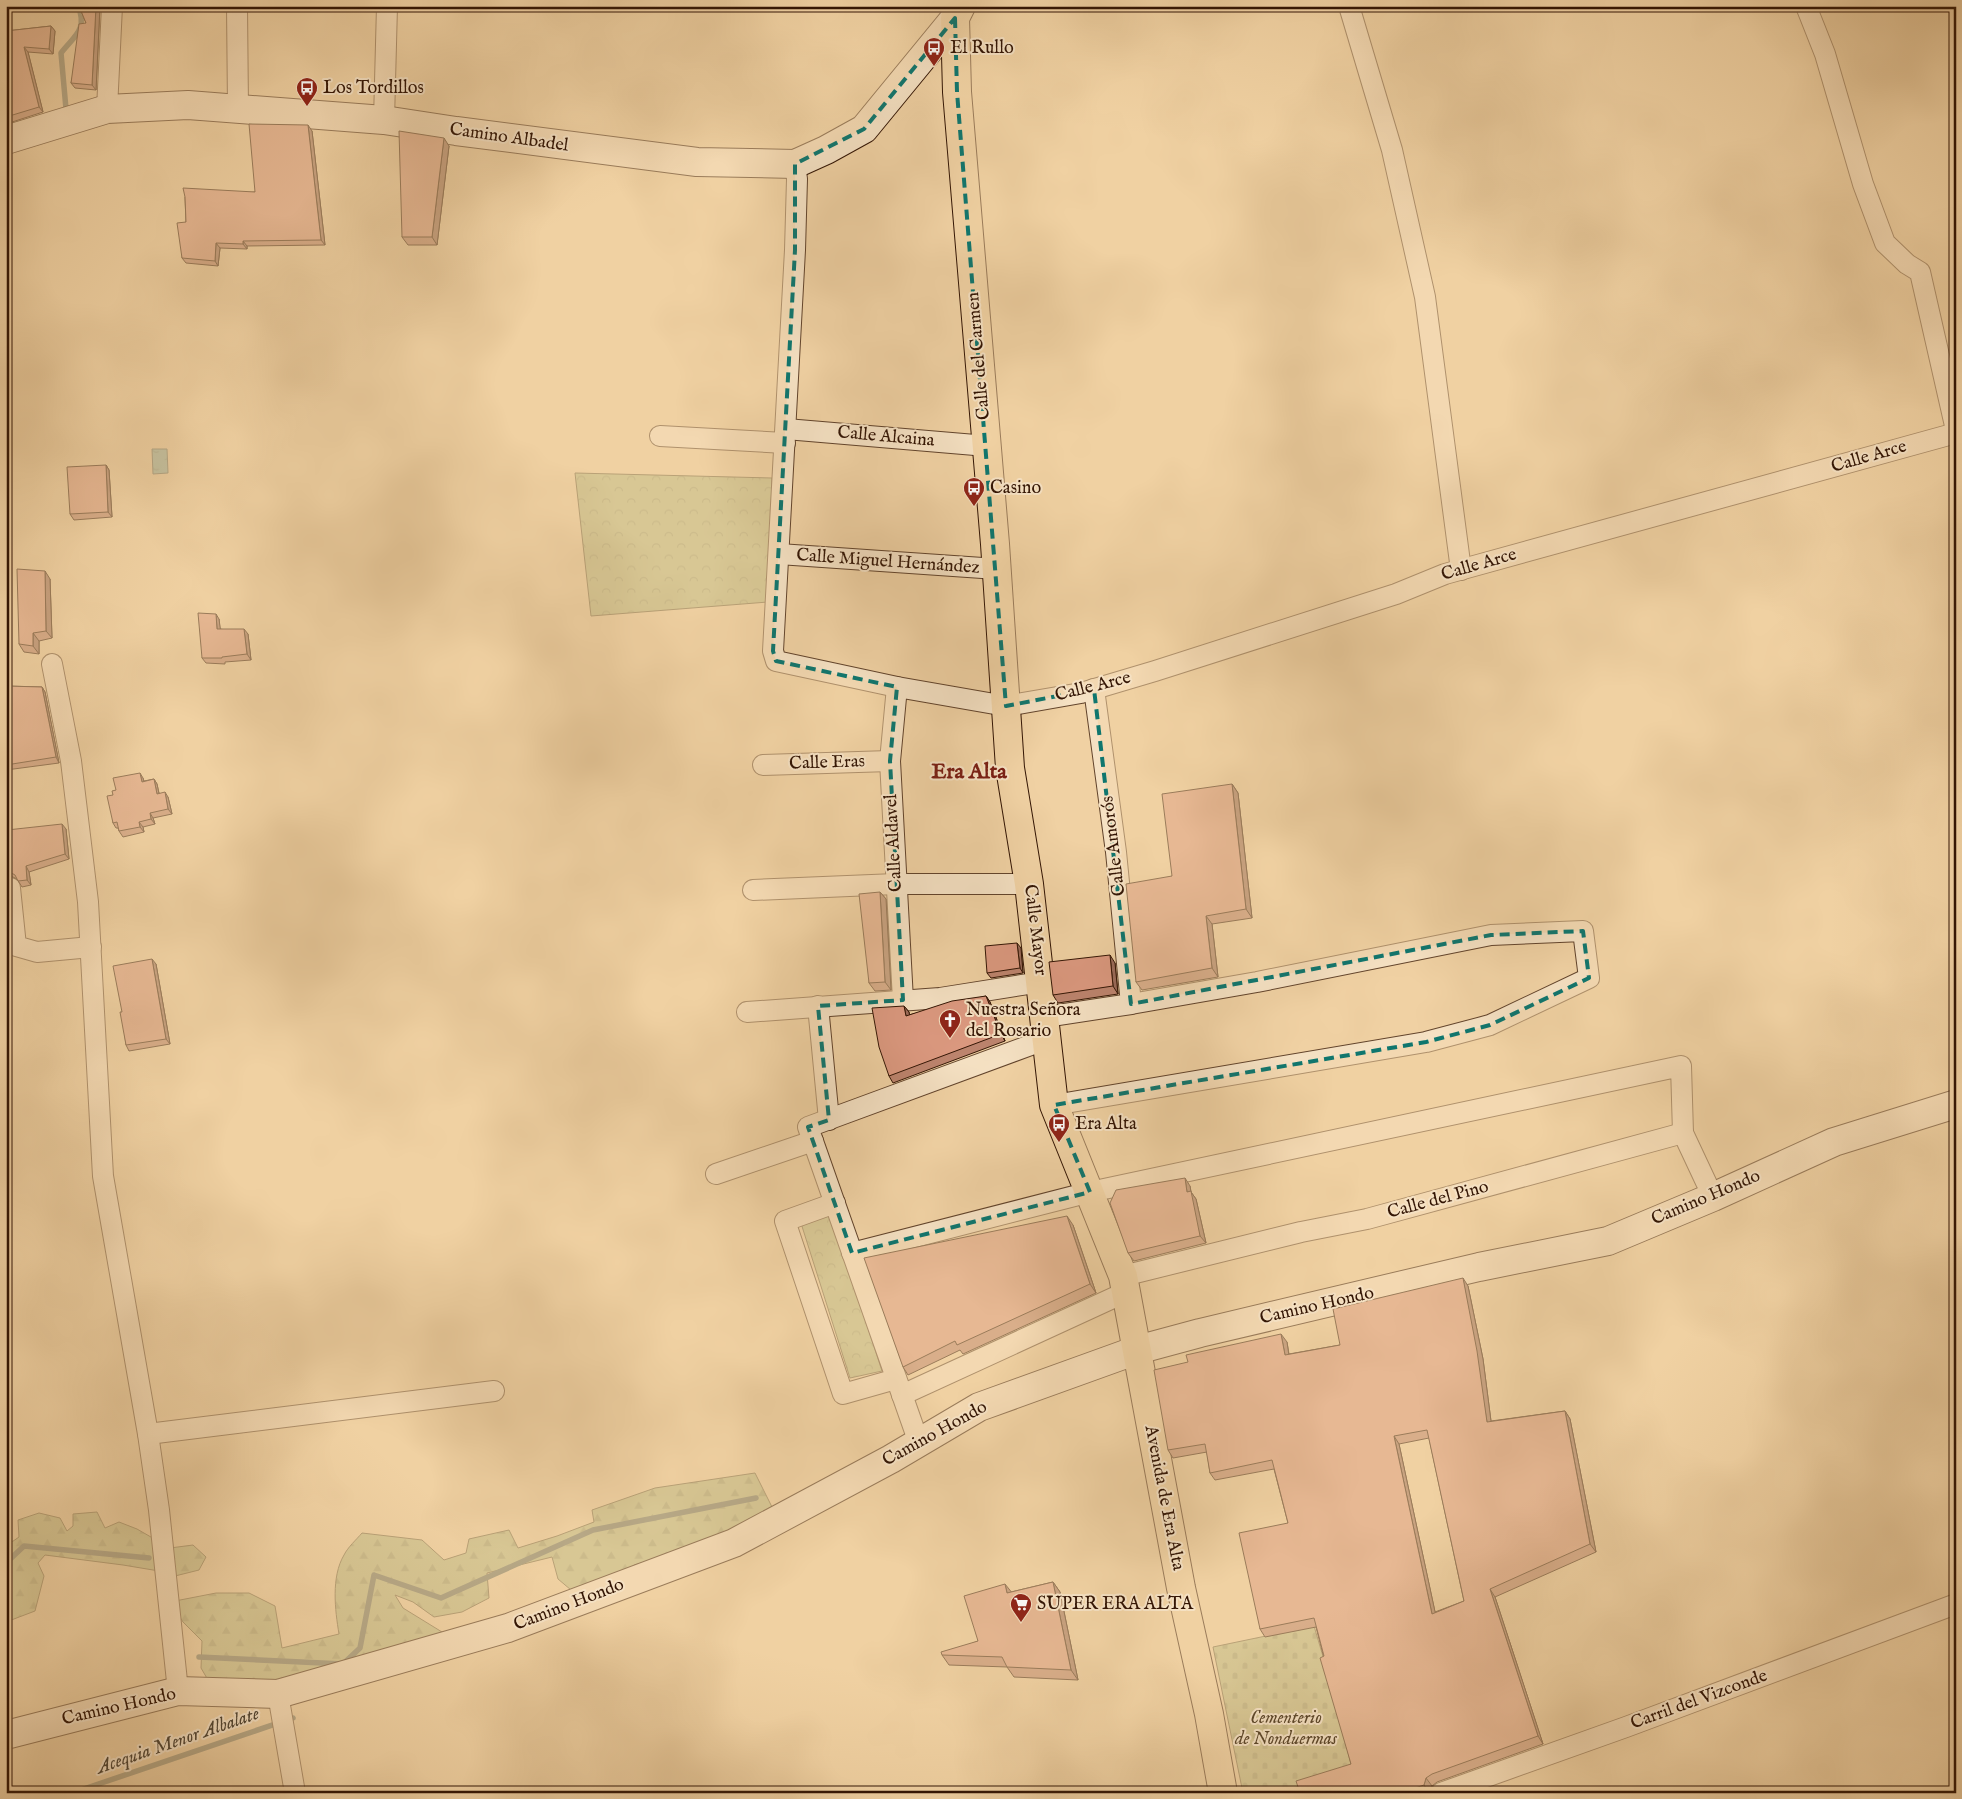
<svg xmlns="http://www.w3.org/2000/svg" width="1962" height="1799" font-family="'IM FELL English',serif">
	<style>
		.forest { fill: url(#forest-firs); stroke: #776844 }
		.cemetery { fill: url(#cemetery-stones); stroke: #776844 }
		.park { fill: url(#park-crowns); stroke: #776844 }
		.water { fill: url(#water-ripples); stroke: #717664 }
		.lines { fill: none; stroke-linecap: round; stroke-linejoin: round }
		.stream { stroke: #717664; stroke-width: 5.5 }
		.minor-casing { stroke: #62442c; stroke-width: 22 }
		.secondary-casing { stroke: #331504; stroke-width: 30 }
		.primary-casing { stroke: #331504; stroke-width: 30 }
		.minor { stroke: #f5e1c3; stroke-width: 20 }
		.secondary { stroke: #f5e1c3; stroke-width: 28 }
		.primary { stroke: #f0d1a3; stroke-width: 28 }
		.wall { fill: #bd846e; stroke: #331504; fill-rule: evenodd }
		.shaded-wall { fill: #9a6b5a; stroke: #331504 }
		.building { fill: #dc9980; stroke: #331504; fill-rule: evenodd }
		.marked { fill: none; stroke: #0f766e; stroke-width: 4; stroke-dasharray: 10 6; stroke-linejoin: round }
		.labels { text-anchor: middle; dominant-baseline: central; stroke-width: 4; stroke-linejoin: round; paint-order: stroke }
		.poi-label { font-size: 18px; fill: #331504; stroke: #f5e1c3; text-anchor: start }
		.street-label { font-size: 18px; fill: #331504; stroke: #f5e1c3 }
		.park-label { font-size: 18px; font-style: italic; fill: #5c472a; stroke: #f5e1c3 }
		.water-label { font-size: 19px; font-style: italic; fill: #524634; stroke: #f5e1c3 }
		.district-label { font-size: 22px; font-weight: bold; fill: #7a1f14; stroke: #f5e1c3 }
	</style>
	<defs>
		<pattern id="forest-firs" width="22" height="20" patternUnits="userSpaceOnUse" patternTransform="scale(1.25)"><rect width="22" height="20" fill="#bbbb84"/><path d="M5 1l3.5 6h-7zM16 11l3.5 6h-7z" fill="#a1a070"/></pattern>
		<pattern id="cemetery-stones" width="16" height="16" patternUnits="userSpaceOnUse" patternTransform="scale(1.25)"><rect width="16" height="16" fill="#bbbb84"/><path d="M2 7V4a2 2 0 0 1 4 0v3zM10 15v-3a2 2 0 0 1 4 0v3z" fill="#a1a070"/></pattern>
		<pattern id="park-crowns" width="20" height="18" patternUnits="userSpaceOnUse" patternTransform="scale(1.25)"><rect width="20" height="18" fill="#bbbb84"/><path d="M2 6a3 3 0 1 1 6 0M12 15a3 3 0 1 1 6 0" fill="none" stroke="#a1a070"/></pattern>
		<pattern id="water-ripples" width="26" height="14" patternUnits="userSpaceOnUse" patternTransform="scale(1.25)"><rect width="26" height="14" fill="#9ab7a4"/><path d="M2 4q2-2 4 0t4 0M15 11q2-2 4 0t4 0" fill="none" stroke="#859c8c"/></pattern>
	</defs>
	<rect width="100%" height="100%" fill="#f0d1a3"/>
	<filter id="stains"><feTurbulence type="fractalNoise" baseFrequency=".004" numOctaves="4"/><feColorMatrix values="0 0 0 0 .2 0 0 0 0 .09 0 0 0 0 .02 0 0 0 .5 -.17"/></filter>
	<radialGradient id="worn" r=".72"><stop offset=".6" stop-color="#630" stop-opacity="0"/><stop offset="1" stop-color="#630" stop-opacity=".3"/></radialGradient>
	<path class="forest" d="M755,1473L772,1507L745,1528L694,1548L634,1565L620,1579L577,1595L558,1579L552,1557L487,1573L489,1598L462,1612L434,1617L413,1602L395,1595L403,1608L442,1632L444,1643L276,1688L208,1680L201,1668L202,1641L183,1622L174,1608L171,1573L123,1565L45,1555L38,1563L44,1576L35,1611L6,1622V1546L19,1537L18,1520L39,1513L60,1518L67,1531L73,1526V1514L97,1512L105,1528L119,1522L137,1529L170,1548L193,1545L206,1557L199,1570L175,1576V1601L216,1593H249L275,1606L282,1648L339,1634C335,1610 331,1577 344,1555C348,1547 356,1540 362,1533L422,1540L444,1560L466,1553L469,1539L509,1530L518,1548L557,1536L594,1522L592,1510L655,1488Z"/>
	<path class="cemetery" d="M1314,1626L1357,1772L1273,1793H1243L1213,1647Z"/>
	<g class="park">
		<path d="M575,473L772,478L768,602L591,616Z"/>
		<path d="M830,1212L882,1371L850,1378L800,1220Z"/>
	</g>
	<path class="water" d="M152,449H167L168,473L153,474Z"/>
	<g class="lines">
		<g class="stream">
			<path d="M66,109L61,53C74,36 88,30 78,6"/>
			<path d="M6,1563L24,1546L149,1558"/>
			<path d="M199,1657L343,1664L360,1648L374,1575L441,1598L593,1530L756,1498"/>
			<path d="M72,1793L293,1718"/>
		</g>
		<g class="minor-casing">
			<g id="minor">
				<path d="M237,6L238,109"/>
				<path d="M1349,6L1392,150L1425,297L1461,570"/>
				<path d="M1806,6L1825,54L1863,184L1885,243L1907,264L1920,272L1956,430"/>
				<path d="M107,109L112,6"/>
				<path d="M384,120L387,6"/>
				<path d="M795,164L797,179L795,250L773,651L776,661L897,687L1006,706L1081,693L1155,671L1396,594L1445,574L1956,433"/>
				<path d="M786,429L987,446"/>
				<path d="M660,436L785,443"/>
				<path d="M779,554L997,569"/>
				<path d="M52,664L71,761L88,902L103,1176L148,1434L159,1510L178,1691"/>
				<path d="M897,687L890,761L903,1000"/>
				<path d="M1094,689L1116,852L1131,1004"/>
				<path d="M763,765L890,761"/>
				<path d="M6,887L10,888L16,946L37,952L91,947"/>
				<path d="M753,890L896,884H1029"/>
				<path d="M818,1006L829,1120"/>
				<path d="M747,1012L940,998L1041,982"/>
				<path d="M1045,1017L1131,1004L1257,982L1491,935L1583,931L1589,978L1490,1025L1426,1042L1054,1105"/>
				<path d="M716,1174L813,1141"/>
				<path d="M835,1203L785,1221L843,1394L896,1379"/>
				<path d="M852,1253L1090,1192L1681,1066L1683,1133"/>
				<path d="M1123,1276L1301,1232L1367,1219L1683,1133L1713,1197"/>
				<path d="M902,1395L1126,1292"/>
				<path d="M148,1434L494,1391"/>
				<path d="M919,1443L808,1127L1047,1039"/>
				<path d="M278,1694L295,1793"/>
				<path d="M1441,1793L1626,1727L1956,1604"/>
			</g>
		</g>
		<g class="secondary-casing">
			<g id="secondary">
				<path d="M6,140L107,109L188,105L384,120L456,131L697,162L795,164L826,150L864,129L955,18"/>
				<path d="M6,1735L178,1691L278,1694L508,1628L734,1543L891,1459L979,1407L1137,1350L1200,1333L1479,1267L1608,1241L1713,1197L1834,1142L1956,1104"/>
			</g>
		</g>
		<g class="primary-casing">
			<path id="primary" d="M961,6L955,18L957,92L995,544L1010,768L1029,884L1054,1105L1123,1276L1181,1588L1209,1714L1223,1793"/>
		</g>
		<use href="#minor" class="minor"/>
		<use href="#secondary" class="secondary"/>
		<use href="#primary" class="primary"/>
	</g>
	<g class="wall">
		<path d="M79,6H100L96,90L75,88L71,83L86,23Z"/>
		<path d="M51,26L55,31L53,54L28,52L43,112L6,124V31Z"/>
		<path d="M312,131L325,245L247,246V249L220,248L218,266L186,263L182,258L186,222L185,197L255,192Z"/>
		<path d="M449,146L437,245H408L402,237Z"/>
		<path d="M106,465L109,470L112,517L74,520L70,514Z"/>
		<path d="M50,579L52,638L39,641V654L24,652L19,644Z"/>
		<path d="M219,619L220,629L248,634L251,660L225,662V664L206,663L202,658Z"/>
		<path d="M6,686L42,687L45,692L59,763L6,770Z"/>
		<path d="M143,778L144,781L154,779L157,784L159,793L168,797L172,814L153,818L155,824L143,827L144,832L123,837L119,831L118,828H116L113,823V795L116,790Z"/>
		<path d="M1232,784L1238,793L1252,918L1212,924L1218,977L1142,990L1136,982L1172,876Z"/>
		<path d="M66,829L69,859L29,872L31,885L22,887L17,879L11,876L8,871Z"/>
		<path d="M880,892L886,899L891,990L875,991L869,983Z"/>
		<path d="M1021,948L1023,973L991,978L987,973Z"/>
		<path d="M1115,963L1118,994L1058,1003L1053,995Z"/>
		<path d="M156,964L170,1044L129,1051L126,1045L122,1012Z"/>
		<path d="M986,996L990,1002L1005,1041L893,1083L889,1076L904,1006L909,1012V1015Z"/>
		<path d="M1190,1186L1191,1192L1196,1199L1206,1243L1134,1261L1128,1253Z"/>
		<path d="M1073,1225L1096,1293L963,1354L960,1350L908,1375L903,1367Z"/>
		<path d="M1468,1286L1483,1359L1491,1421L1565,1411L1570,1419L1596,1552L1495,1597L1543,1744L1437,1782L1432,1786L1429,1793H1300L1351,1764L1316,1627L1265,1637L1260,1629L1288,1523L1274,1469L1215,1480L1210,1473L1207,1452L1173,1458L1168,1450L1287,1342L1289,1354L1340,1345ZM1429,1438L1464,1601L1435,1612L1399,1444Z"/>
		<path d="M1053,1582L1060,1592L1078,1680L1014,1677L1007,1667L949,1665L942,1655L978,1641L1011,1592Z"/>
	</g>
	<g class="shaded-wall">
		<path d="M96,6H100L96,90L92,85Z"/>
		<path d="M51,26L55,31L53,54L49,49Z"/>
		<path d="M24,47L28,52L43,112L39,107Z"/>
		<path d="M308,125L312,131L325,245L321,240Z"/>
		<path d="M444,138L449,146L437,245L432,237Z"/>
		<path d="M243,241L247,246V249L243,244Z"/>
		<path d="M216,243L220,248L218,266L215,261Z"/>
		<path d="M106,465L109,470L112,517L108,512Z"/>
		<path d="M45,571L50,579L52,638L46,631Z"/>
		<path d="M216,614L219,619L221,634L217,629Z"/>
		<path d="M244,629L248,634L251,660L247,654Z"/>
		<path d="M33,633L39,641V654L33,646Z"/>
		<path d="M42,687L45,692L59,763L56,757Z"/>
		<path d="M140,773L143,778L145,787L142,782Z"/>
		<path d="M154,779L157,784L160,799L157,794Z"/>
		<path d="M1232,784L1238,793L1252,918L1246,909Z"/>
		<path d="M165,792L168,797L172,814L168,809Z"/>
		<path d="M150,813L153,818L155,824L151,819Z"/>
		<path d="M139,822L143,827L144,832L140,827Z"/>
		<path d="M62,824L66,829L69,859L65,854Z"/>
		<path d="M26,866L29,872L31,885L27,880Z"/>
		<path d="M880,892L886,899L891,990L885,982Z"/>
		<path d="M1206,916L1212,924L1218,977L1212,968Z"/>
		<path d="M1017,943L1021,948L1023,973L1020,968Z"/>
		<path d="M1110,955L1115,963L1118,994L1113,986Z"/>
		<path d="M152,959L156,964L170,1044L166,1039Z"/>
		<path d="M986,996L990,1002L1005,1041L1001,1034Z"/>
		<path d="M904,1006L909,1012L911,1022L906,1016Z"/>
		<path d="M1185,1178L1190,1186L1191,1192L1196,1199L1206,1243L1200,1236L1187,1192Z"/>
		<path d="M1067,1216L1073,1225L1096,1293L1090,1284Z"/>
		<path d="M1463,1278L1468,1286L1483,1359L1492,1429L1487,1422Z"/>
		<path d="M1281,1334L1287,1342L1290,1363L1285,1355Z"/>
		<path d="M1565,1411L1570,1419L1596,1552L1590,1544Z"/>
		<path d="M1394,1436L1399,1444L1437,1621L1432,1614Z"/>
		<path d="M1053,1582L1060,1592L1078,1680L1071,1670Z"/>
		<path d="M1005,1584L1013,1594L1007,1593Z"/>
		<path d="M1490,1589L1495,1597L1543,1744L1538,1736Z"/>
		<path d="M1426,1778L1432,1786L1429,1793L1424,1785Z"/>
	</g>
	<g class="building">
		<path d="M79,6H96L92,85L71,83L79,24L86,23Z"/>
		<path d="M51,26L49,49L24,47L39,107L6,117V31Z"/>
		<path d="M249,124L308,125L321,240L243,241V244L216,243L215,261L182,258L177,223L186,222L185,197L183,188L255,192Z"/>
		<path d="M399,131L444,138L432,237H402Z"/>
		<path d="M106,465L108,512L70,514L67,467Z"/>
		<path d="M17,569L45,571L46,631L33,633V646L19,644Z"/>
		<path d="M198,613L216,614L217,629H244L247,654L222,657V658H202Z"/>
		<path d="M6,686L42,687L56,757L6,765Z"/>
		<path d="M140,773L142,782L154,779L157,794L165,792L168,809L150,813L151,819L139,822L140,827L119,831L117,822L113,823L107,796L113,795L112,791L116,790L113,778Z"/>
		<path d="M1232,784L1246,909L1206,916L1212,968L1136,982L1126,884L1172,876L1162,794Z"/>
		<path d="M62,824L65,854L26,866L27,880L18,881L15,875L8,871L7,830Z"/>
		<path d="M880,892L885,982L869,983L859,894Z"/>
		<path d="M1017,943L1020,968L987,973L985,946Z"/>
		<path d="M1110,955L1113,986L1053,995L1049,962Z"/>
		<path d="M152,959L166,1039L126,1045L120,1012H122L113,966Z"/>
		<path d="M986,996L1001,1034L889,1076L879,1047L872,1008L904,1006L906,1016L952,1001Z"/>
		<path d="M1185,1178L1187,1192L1191,1191L1200,1236L1128,1253L1110,1203L1116,1190Z"/>
		<path d="M1067,1216L1090,1284L957,1345L955,1341L903,1367L864,1258Z"/>
		<path d="M1463,1278L1477,1351L1487,1422L1565,1411L1590,1544L1490,1589L1538,1736L1432,1774L1426,1778L1424,1785L1401,1793H1300L1296,1781L1351,1764L1320,1658L1324,1656L1314,1618L1260,1629L1239,1533L1288,1523L1272,1460L1210,1473L1205,1444L1168,1450L1154,1370L1188,1362L1186,1355L1281,1334L1285,1355L1340,1345L1333,1309ZM1427,1430L1464,1601L1432,1614L1394,1436Z"/>
		<path d="M1053,1582L1071,1670L1007,1667L1002,1657L942,1655L941,1652L978,1641L964,1596L1005,1584L1007,1593Z"/>
	</g>
	<path d="M0 0H1962V1799H0ZM955,18L957,92L1006,706L1094,689L1131,1004L1491,935L1583,931L1589,978L1490,1025L1426,1042L1054,1105L1090,1192L852,1253L808,1127L829,1120L818,1006L903,1000L890,761L897,687L776,661L773,651L795,250V164L864,129Z" fill="#f0d1a3" fill-opacity=".55" fill-rule="evenodd"/>
	<path class="marked" d="M955,18L957,92L1006,706L1094,689L1131,1004L1491,935L1583,931L1589,978L1490,1025L1426,1042L1054,1105L1090,1192L852,1253L808,1127L829,1120L818,1006L903,1000L890,761L897,687L776,661L773,651L795,250V164L864,129Z"/>
	<defs>
		<g id="bus-pin" transform="scale(1.125)"><path d="M0 17L-7.5 6A9.5 9.5 0 1 1 7.5 6Z" fill="#8f2418" stroke="#f5e1c3"/><path d="M-5-6H5V4H4V6H2V4H-2V6H-4V4H-5ZM-3.5-4V0h7V-4ZM-3.5 1.2v1.5H-2V1.2ZM2 1.2v1.5H3.5V1.2Z" fill="#fff"/></g>
		<g id="church-pin" transform="scale(1.125)"><path d="M0 17L-7.5 6A9.5 9.5 0 1 1 7.5 6Z" fill="#8f2418" stroke="#f5e1c3"/><path d="M-1.2-6h2.4v3.5h3.3v2.4h-3.3V6h-2.4V-.1h-3.3v-2.4h3.3Z" fill="#fff"/></g>
		<g id="supermarket-pin" transform="scale(1.125)"><path d="M0 17L-7.5 6A9.5 9.5 0 1 1 7.5 6Z" fill="#8f2418" stroke="#f5e1c3"/><path d="M-6-5.5h2.5l.6 2H6L4.5 2H-2.5L-4.4-4H-6ZM-1.5 3.2a1.3 1.3 0 1 0 .1 0ZM3 3.2a1.3 1.3 0 1 0 .1 0Z" fill="#fff"/></g>
	</defs>
	<g fill-rule="evenodd">
		<use href="#bus-pin" x="934" y="48"/>
		<use href="#bus-pin" x="307" y="88"/>
		<use href="#bus-pin" x="974" y="488"/>
		<use href="#church-pin" x="950" y="1020"/>
		<use href="#bus-pin" x="1059" y="1124"/>
		<use href="#supermarket-pin" x="1021" y="1604"/>
	</g>
	<g class="labels">
		<g class="poi-label">
			<text x="950" y="48">El Rullo</text>
			<text x="323" y="88">Los Tordillos</text>
			<text x="990" y="488">Casino</text>
			<text x="966" y="1010">Nuestra Señora<tspan x="966" dy="21">del Rosario</tspan></text>
			<text x="1075" y="1124">Era Alta</text>
			<text x="1037" y="1604">SUPER ERA ALTA</text>
		</g>
		<g class="street-label">
			<text transform="translate(509 138) rotate(8)">Camino Albadel</text>
			<text transform="translate(979 356) rotate(-95)">Calle del Carmen</text>
			<text transform="translate(886 437) rotate(5)">Calle Alcaina</text>
			<text transform="translate(1869 457) rotate(-16)">Calle Arce</text>
			<text transform="translate(888 562) rotate(4)">Calle Miguel Hernández</text>
			<text transform="translate(1479 565) rotate(-16)">Calle Arce</text>
			<text transform="translate(1093 687) rotate(-14)">Calle Arce</text>
			<text transform="translate(827 763) rotate(-2)">Calle Eras</text>
			<text transform="translate(894 843) rotate(-93)">Calle Aldavel</text>
			<text transform="translate(1114 846) rotate(-97)">Calle Amorós</text>
			<text transform="translate(1035 930) rotate(83)">Calle Mayor</text>
			<text transform="translate(1706 1198) rotate(-23)">Camino Hondo</text>
			<text transform="translate(1438 1200) rotate(-15)">Calle del Pino</text>
			<text transform="translate(1317 1306) rotate(-13)">Camino Hondo</text>
			<text transform="translate(935 1434) rotate(-29)">Camino Hondo</text>
			<text transform="translate(1164 1498) rotate(79)">Avenida de Era Alta</text>
			<text transform="translate(569 1605) rotate(-21)">Camino Hondo</text>
			<text transform="translate(1699 1700) rotate(-20)">Carril del Vizconde</text>
			<text transform="translate(119 1707) rotate(-13)">Camino Hondo</text>
		</g>
		<g class="park-label">
			<text x="1286" y="1718">Cementerio<tspan x="1286" dy="21">de Nonduermas</tspan></text>
		</g>
		<g class="water-label">
			<text transform="translate(178 1741) rotate(-19)">Acequia Menor Albalate</text>
		</g>
		<g class="district-label">
			<text x="969" y="772">Era Alta</text>
		</g>
	</g>
	<rect width="1962" height="1799" fill="none" stroke="#f0d1a3" stroke-width="25"/>
	<rect x="8" y="8" width="1947" height="1784" fill="none" stroke="#331504" stroke-width="2.5"/>
	<rect x="12" y="12" width="1937" height="1774" fill="none" stroke="#331504"/>
	<rect width="100%" height="100%" filter="url(#stains)"/>
	<rect width="100%" height="100%" fill="url(#worn)"/>
</svg>
